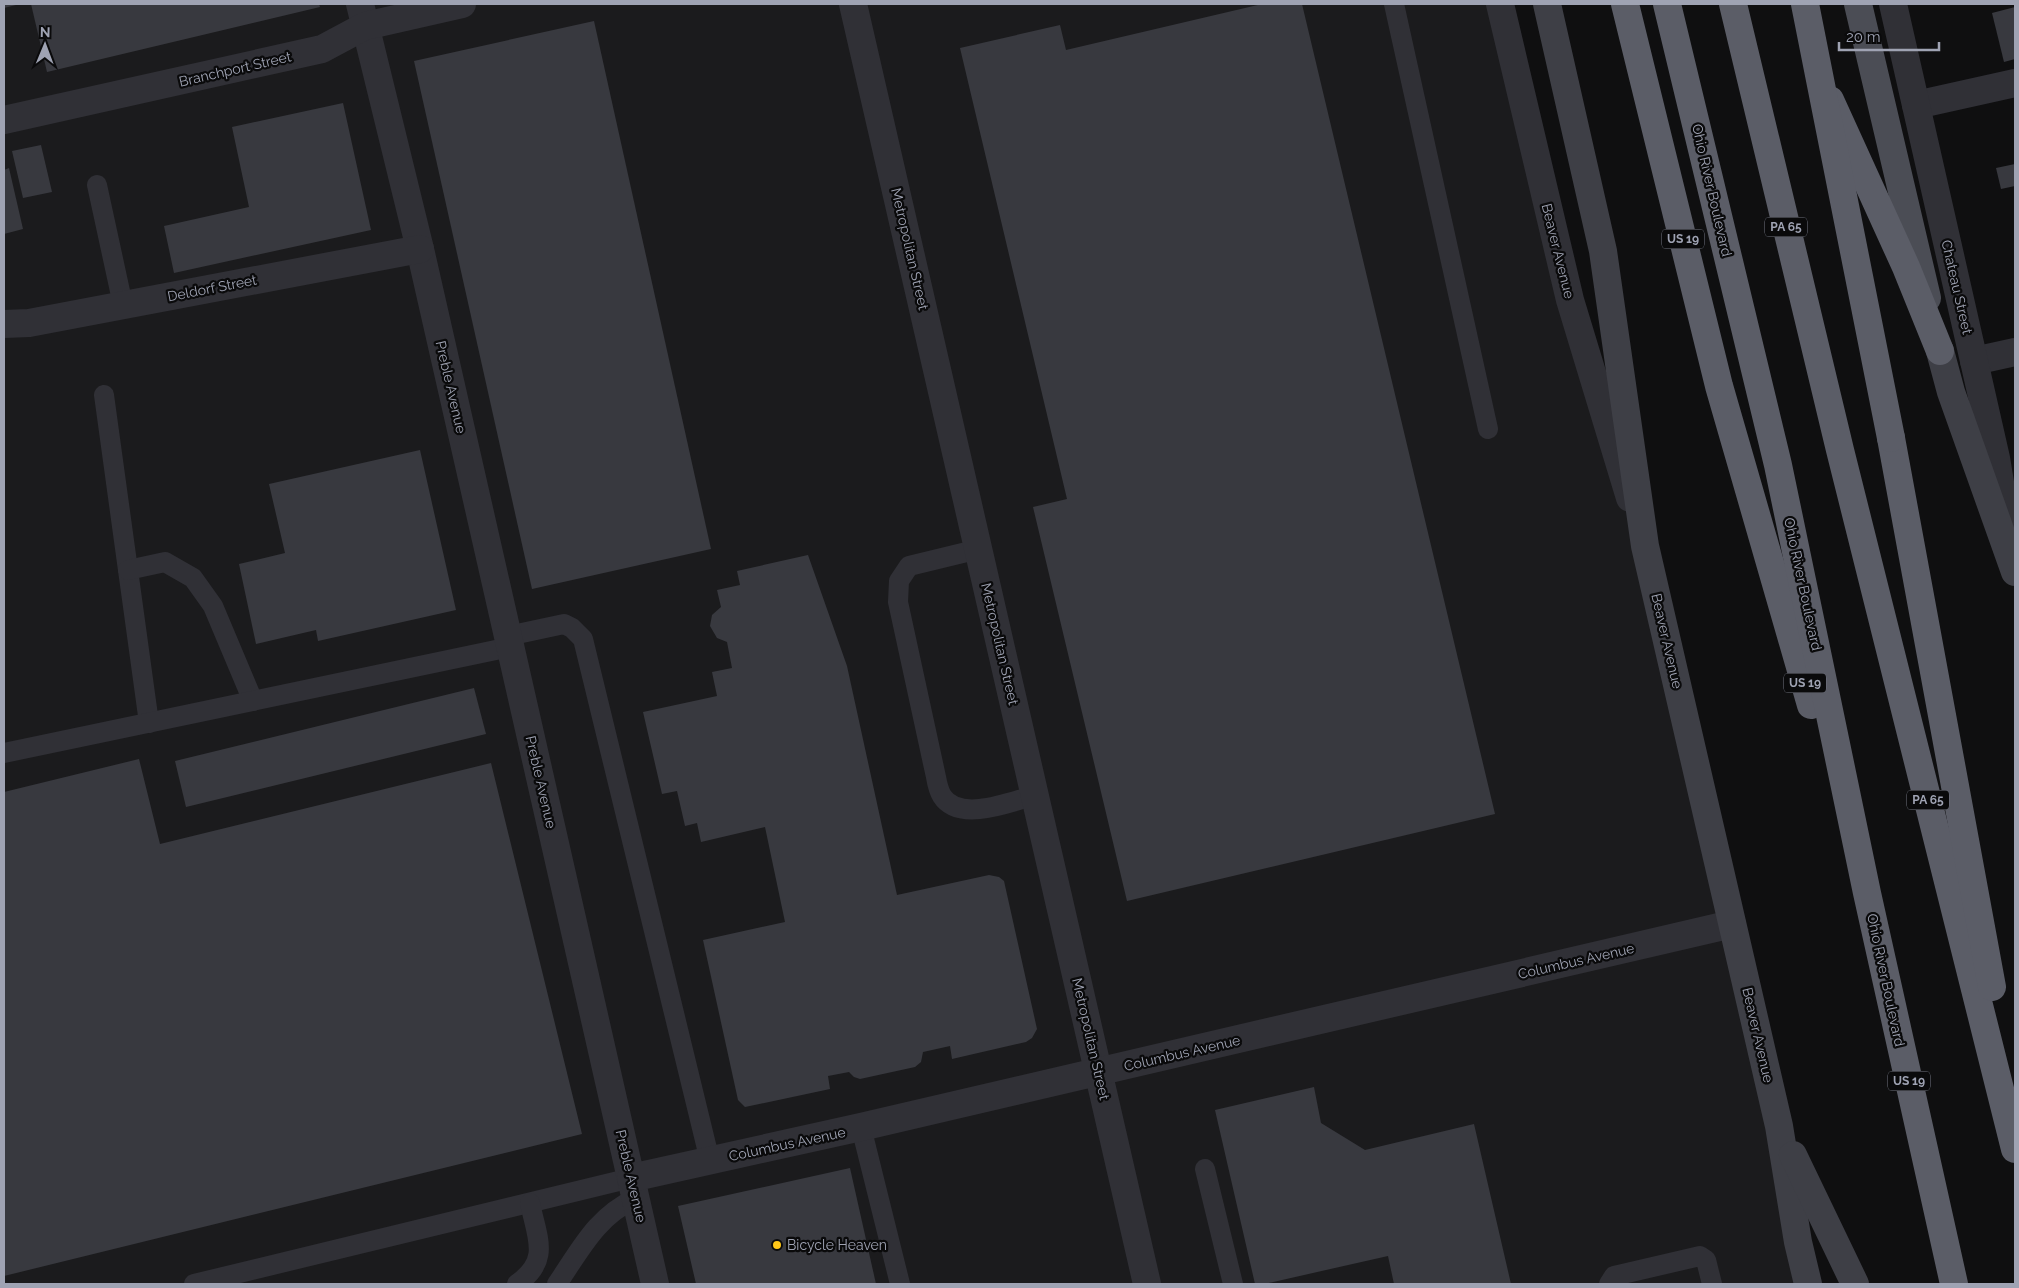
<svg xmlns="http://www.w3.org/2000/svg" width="2019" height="1288" font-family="Raleway,sans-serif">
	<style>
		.built { fill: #1b1b1d }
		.building { fill: #38393f }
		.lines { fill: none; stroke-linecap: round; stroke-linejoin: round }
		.service { stroke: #303036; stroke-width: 20 }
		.minor { stroke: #303036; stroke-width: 28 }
		.tertiary { stroke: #303036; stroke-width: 28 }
		.secondary { stroke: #3e3f46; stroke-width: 28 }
		.primary { stroke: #4b4d55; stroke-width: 28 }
		.motorway { stroke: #5b5d67; stroke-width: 28 }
		.motorway-bridge { stroke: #5b5d67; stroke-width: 28 }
		.poi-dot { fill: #ffc718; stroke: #0a0a0b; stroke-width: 2 }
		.labels { text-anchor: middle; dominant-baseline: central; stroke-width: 4.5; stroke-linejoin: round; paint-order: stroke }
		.shield { fill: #0a0a0b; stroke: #727581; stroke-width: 1 }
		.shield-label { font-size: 12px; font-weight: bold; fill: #9fa3b3 }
		.street-label { font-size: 14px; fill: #9fa3b3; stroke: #0a0a0b }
		.poi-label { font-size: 14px; fill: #9fa3b3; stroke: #0a0a0b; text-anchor: start }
	</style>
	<rect width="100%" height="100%" fill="#0f0f10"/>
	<path class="built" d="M4,4H1500L1645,546L1808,1284H4Z"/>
	<g class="building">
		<path d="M4,4H20L4,8Z"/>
		<path d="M31,4H319L320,7L47,72Z"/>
		<path d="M1262,4H1302L1495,814L1127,901L1033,507L1067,499L960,48L1060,25L1066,50Z"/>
		<path d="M2015,7V59L2004,62L1992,13Z"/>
		<path d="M594,21L711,549L532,589L414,61Z"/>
		<path d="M343,103L371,230L174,273L164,226L249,207L232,127Z"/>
		<path d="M41,145L52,192L23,198L12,151Z"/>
		<path d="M2015,164V186L2001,189L1996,168Z"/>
		<path d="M9,168L23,229L4,234V170Z"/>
		<path d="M420,450L456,610L318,641L316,630L256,644L239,564L285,553L269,484Z"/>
		<path d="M808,555L847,666L897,895L989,875L999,877L1004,881L1037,1029L1032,1038L1026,1042L952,1059L950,1046L923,1052L921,1062L915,1067L860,1079L854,1077L849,1072L828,1076L830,1089L745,1107L738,1100L703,940L785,922L765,827L701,842L697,823L685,826L677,791L662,794L643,712L717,696L712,672L732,668L727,642L717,638L710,626L712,615L721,607L717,590L740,585L737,571Z"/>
		<path d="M474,688L486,734L186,807L175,761Z"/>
		<path d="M139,759L160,844L491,763L582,1134L4,1276V792Z"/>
		<path d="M1314,1087L1321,1123L1365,1150L1474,1124L1511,1284H1394L1388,1256L1264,1284H1255L1215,1110Z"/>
		<path d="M850,1168L876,1284H696L678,1206Z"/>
	</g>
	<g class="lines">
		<g class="service">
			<path d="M1394,4L1488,429"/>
			<path d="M97,185L123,305"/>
			<path d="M104,395L149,723"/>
			<path d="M979,549L909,566L899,581L898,602L936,777C937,783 939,791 942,796C959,823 1011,802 1035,795"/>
			<path d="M128,570L165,562L193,578L213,606L253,701"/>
			<path d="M508,636L564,624L572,628L583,639L710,1161"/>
			<path d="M4,753L510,647"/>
			<path d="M861,1127L900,1284"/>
			<path d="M1205,1169L1233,1284"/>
			<path d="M194,1284L631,1178"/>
			<path d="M517,1284C551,1260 537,1238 530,1203"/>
			<path d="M557,1284C581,1249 596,1217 636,1198"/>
			<path d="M1609,1284L1614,1276L1700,1256L1706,1260L1712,1284"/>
		</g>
		<g class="minor">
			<path d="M360,4L420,249L655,1284"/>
			<path d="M853,4L1147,1284"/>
			<path d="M1916,105L2015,83"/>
			<path d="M4,120L322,49L365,26L462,4"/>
			<path d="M4,324L29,323L420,249"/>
			<path d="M1974,361L2015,352"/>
			<path d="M631,1178L861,1127L1732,924"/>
		</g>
		<g class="tertiary">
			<path d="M1500,4L1570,300L1630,498"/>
			<path d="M1893,4L1996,458L2008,531"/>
		</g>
		<g class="secondary">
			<path d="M1547,4L1603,251L1645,546L1779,1126L1798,1242L1808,1284"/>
			<path d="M1940,351L1951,392L2015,572"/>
			<path d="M1793,1155L1855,1284"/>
		</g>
		<path class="primary" d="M1858,4L1927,298"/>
		<g class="motorway">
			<path d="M1625,4L1719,386L1811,705"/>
			<path d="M1667,4L1778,465L1867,893L1954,1284"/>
			<path d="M1733,4L1840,450L2015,1149"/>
			<path d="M1830,100L1906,267L1940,351"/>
			<path d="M1891,438L1992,987"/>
		</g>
		<path class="motorway-bridge" d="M1805,4L1891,438"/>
	</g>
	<circle class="poi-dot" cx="777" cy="1245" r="5"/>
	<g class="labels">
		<g class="shield">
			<rect x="1765" y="217.5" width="42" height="19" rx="4"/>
			<rect x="1662" y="229.5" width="42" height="19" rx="4"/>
			<rect x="1784" y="673.5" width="42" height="19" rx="4"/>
			<rect x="1907" y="790.5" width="42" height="19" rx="4"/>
			<rect x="1888" y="1071.5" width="42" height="19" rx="4"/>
		</g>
		<g class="shield-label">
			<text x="1786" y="227">PA 65</text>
			<text x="1683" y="239">US 19</text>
			<text x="1805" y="683">US 19</text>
			<text x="1928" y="800">PA 65</text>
			<text x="1909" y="1081">US 19</text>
		</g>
		<g class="street-label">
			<text transform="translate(235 69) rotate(-13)">Branchport Street</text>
			<text transform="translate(1712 190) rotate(77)">Ohio River Boulevard</text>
			<text transform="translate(910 249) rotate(77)">Metropolitan Street</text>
			<text transform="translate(1558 251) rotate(76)">Beaver Avenue</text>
			<text transform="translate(1957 287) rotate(77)">Chateau Street</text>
			<text transform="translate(212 288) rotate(-11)">Deldorf Street</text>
			<text transform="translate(451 387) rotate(77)">Preble Avenue</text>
			<text transform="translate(1803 584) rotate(78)">Ohio River Boulevard</text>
			<text transform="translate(1667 641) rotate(77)">Beaver Avenue</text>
			<text transform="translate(1000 644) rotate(77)">Metropolitan Street</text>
			<text transform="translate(541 782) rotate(77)">Preble Avenue</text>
			<text transform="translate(1576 961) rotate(-13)">Columbus Avenue</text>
			<text transform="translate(1886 980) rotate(78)">Ohio River Boulevard</text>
			<text transform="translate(1758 1035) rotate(77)">Beaver Avenue</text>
			<text transform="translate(1091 1039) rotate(77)">Metropolitan Street</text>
			<text transform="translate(1182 1053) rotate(-13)">Columbus Avenue</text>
			<text transform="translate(787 1144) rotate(-12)">Columbus Avenue</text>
			<text transform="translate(631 1176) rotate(77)">Preble Avenue</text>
		</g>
		<g class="poi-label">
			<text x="787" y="1245">Bicycle Heaven</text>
		</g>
	</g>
	<rect width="2019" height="1288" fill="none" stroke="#9fa3b3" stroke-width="10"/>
	<g transform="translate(45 45) rotate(1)" stroke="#0a0a0b" stroke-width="4" paint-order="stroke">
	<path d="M0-4L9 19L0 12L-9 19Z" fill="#9fa3b3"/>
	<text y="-8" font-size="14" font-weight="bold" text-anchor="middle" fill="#9fa3b3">N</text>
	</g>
	<path d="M1839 42v8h100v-8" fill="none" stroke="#9fa3b3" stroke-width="2.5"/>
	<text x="1846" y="42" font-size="15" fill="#9fa3b3" stroke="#0a0a0b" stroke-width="4" paint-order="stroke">20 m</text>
</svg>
